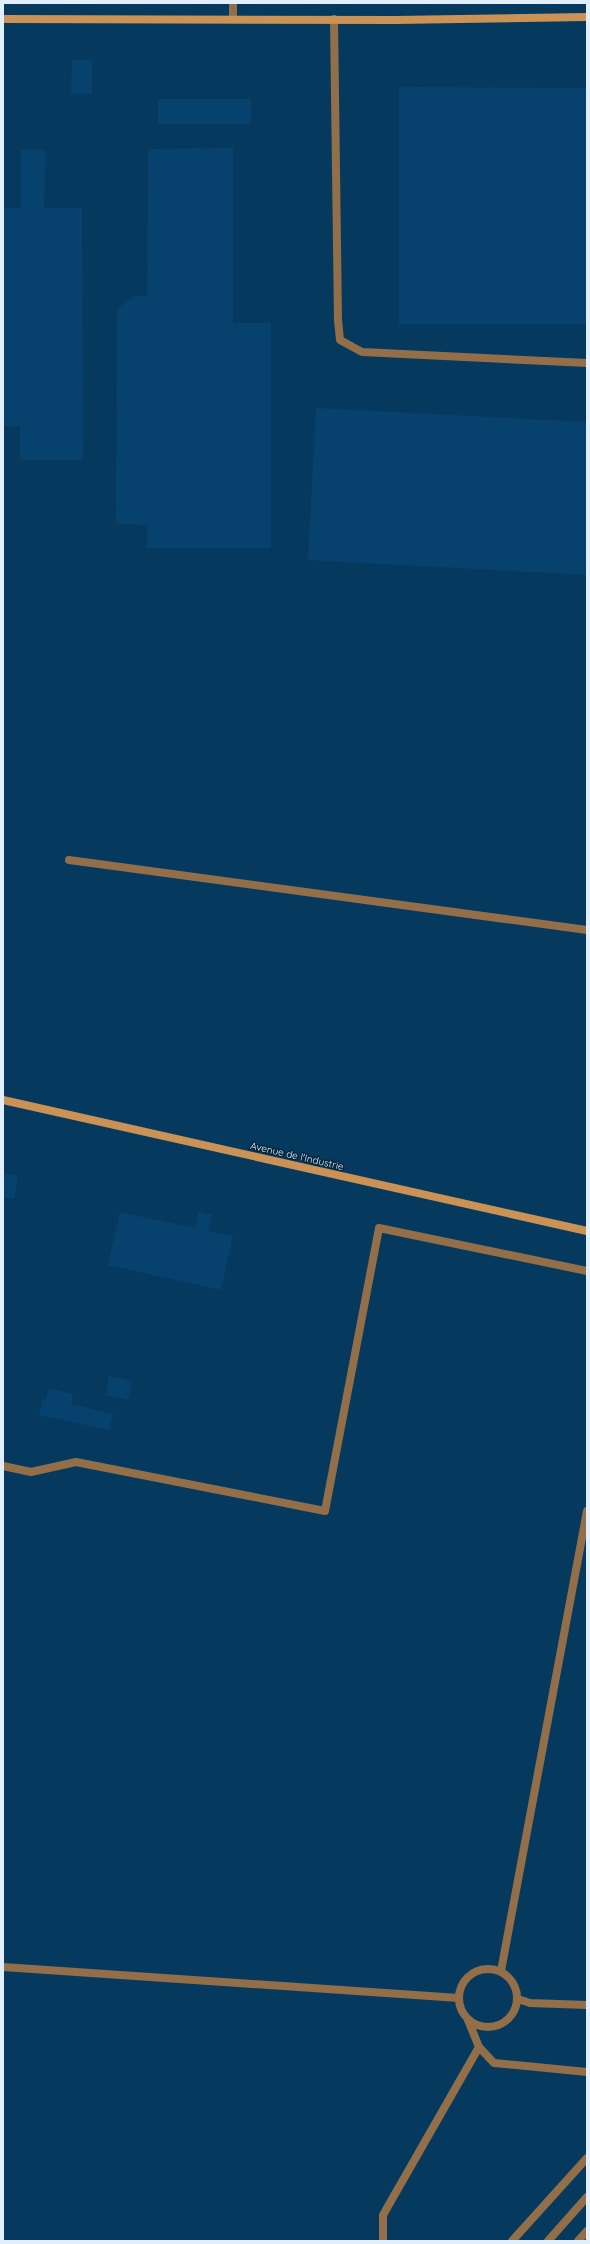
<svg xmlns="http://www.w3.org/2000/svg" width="590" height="2244" font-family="Quicksand,sans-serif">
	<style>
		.built { fill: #053a5e }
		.building { fill: #06426d }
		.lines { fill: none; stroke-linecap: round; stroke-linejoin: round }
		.lane { stroke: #926e49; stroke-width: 8 }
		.street { stroke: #926e49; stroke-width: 8 }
		.secondary { stroke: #cb9255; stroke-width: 8 }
		.labels { text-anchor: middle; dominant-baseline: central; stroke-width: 3; stroke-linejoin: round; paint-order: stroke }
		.street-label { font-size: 10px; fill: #e1eefb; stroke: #06253e }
	</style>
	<rect width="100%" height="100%" fill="#042f4f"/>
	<rect class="built" x="3" y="3" width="584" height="2238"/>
	<g class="building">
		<path d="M72,60H92V94H71Z"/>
		<path d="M399,87L587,88V324H399Z"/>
		<rect x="158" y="99" width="93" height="25"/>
		<path d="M233,148V323H271V548H147V525L116,524L117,309L135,296H147L148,149Z"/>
		<path d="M21,150H46L44,208H82L83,460H20V426H3V208H21Z"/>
		<path d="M316,408L587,422V575L308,560Z"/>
		<path d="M3,1173L18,1176L14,1199L3,1197Z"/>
		<path d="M120,1212L195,1228L199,1212L212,1215L208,1231L233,1236L221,1290L108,1265Z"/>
		<path d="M109,1376L132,1381L128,1400L106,1395Z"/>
		<path d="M49,1388L73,1394L71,1404L113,1414L109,1430L39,1415L43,1398L46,1399Z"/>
	</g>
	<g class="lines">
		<g class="lane">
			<path d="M334,19L338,320L340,340L362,352L587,363"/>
			<path d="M69,860L587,930"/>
			<path d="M3,1466L31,1472L76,1462L325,1511L379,1228L587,1271"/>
			<path d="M3,1967L459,1998"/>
			<circle cx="488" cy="1998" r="29"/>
			<path d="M501,1971L587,1511"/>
			<path d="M518,1999L530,2003L587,2005"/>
			<path d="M468,2020L479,2047L494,2063L587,2072"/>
			<path d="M383,2241V2215L479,2047"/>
			<path d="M512,2241L587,2158"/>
			<path d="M548,2241L587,2197"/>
			<path d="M578,2241L587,2231"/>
		</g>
		<path class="street" d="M233,3V19"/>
		<g class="secondary">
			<path d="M3,19L395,20L587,17"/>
			<path d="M3,1100L587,1231"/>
		</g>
	</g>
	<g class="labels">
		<g class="street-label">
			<text transform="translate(297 1156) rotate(13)">Avenue de l'Industrie</text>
		</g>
	</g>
	<rect width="590" height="2244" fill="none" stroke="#e1eefb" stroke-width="8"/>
</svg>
